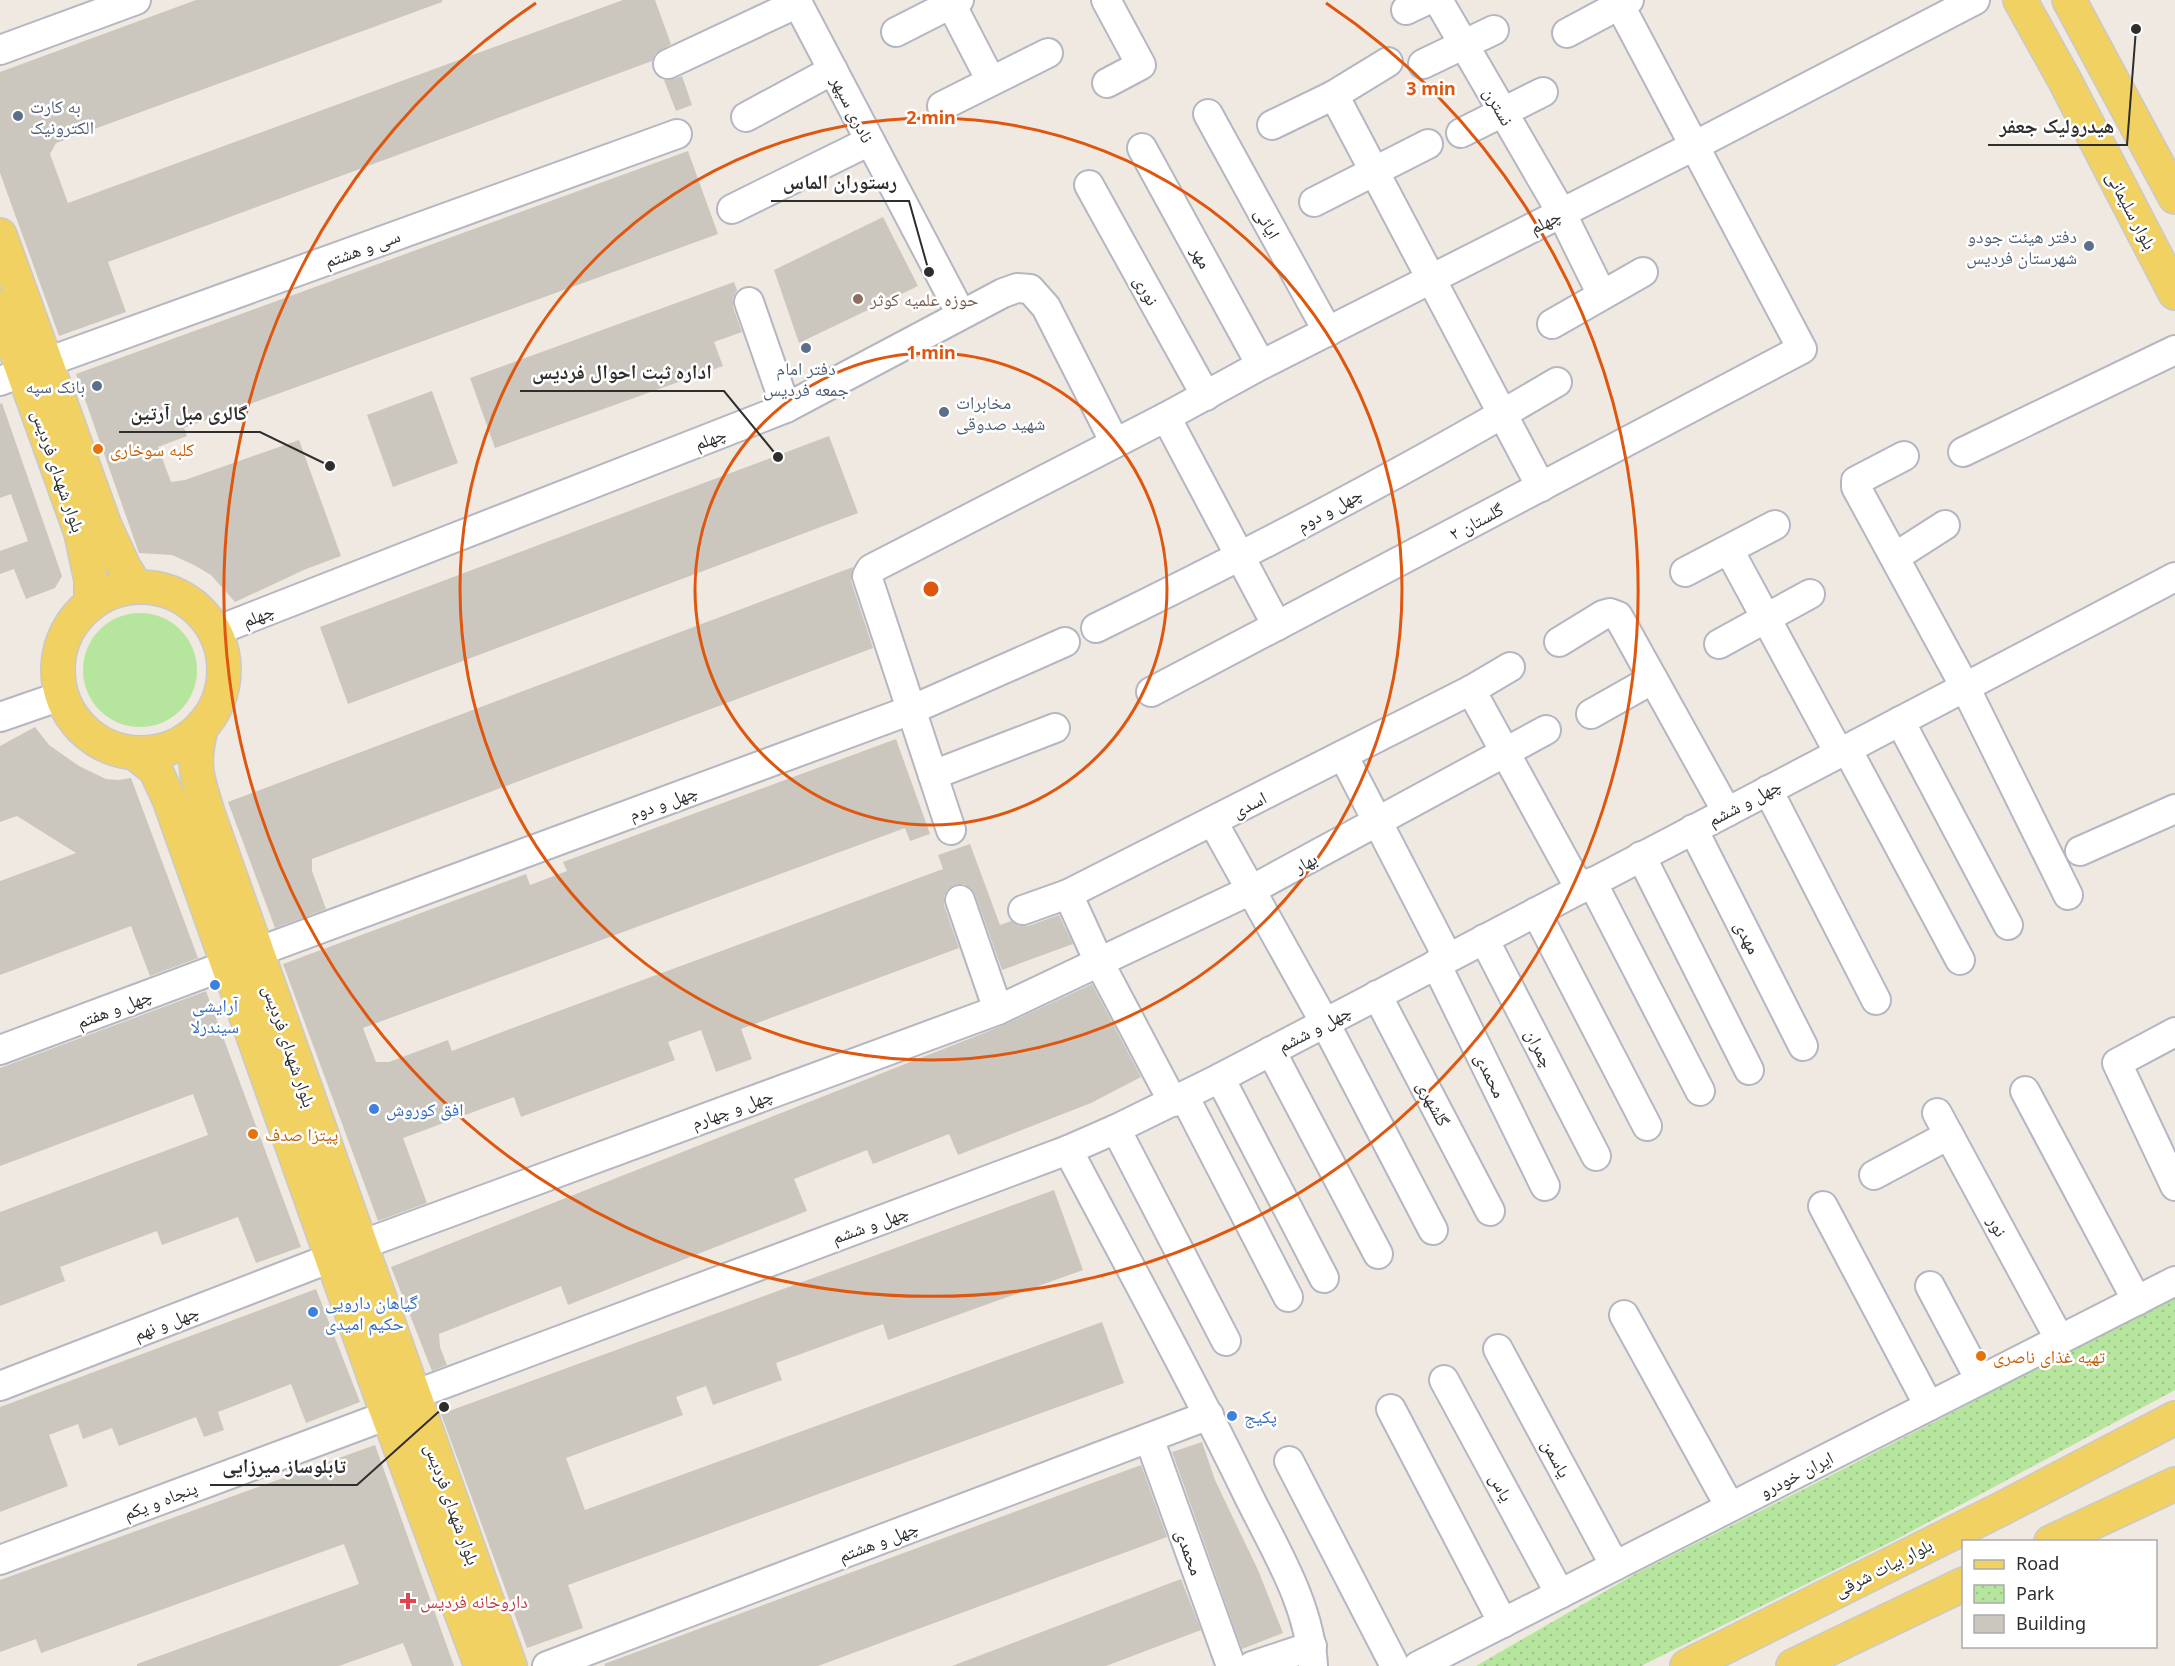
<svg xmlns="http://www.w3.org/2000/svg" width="2175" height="1666" font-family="'Noto Sans','Noto Naskh Arabic',sans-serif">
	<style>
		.grass { fill: #b6e59e }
		.park { fill: url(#park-dots) }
		.building { fill: #cbc7bf }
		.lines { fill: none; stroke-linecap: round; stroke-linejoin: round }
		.minor-casing { stroke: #b4b7c1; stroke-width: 32 }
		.major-casing { stroke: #c9c9c9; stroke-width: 36 }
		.minor { stroke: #fff; stroke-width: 28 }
		.major { stroke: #f2d163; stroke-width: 33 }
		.ring { fill: none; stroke: #df570e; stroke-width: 3 }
		.service-dot { fill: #5c6f8a; stroke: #fff; stroke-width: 2 }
		.education-dot { fill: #8d6e63; stroke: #fff; stroke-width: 2 }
		.food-dot { fill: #e8710a; stroke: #fff; stroke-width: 2 }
		.shop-dot { fill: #3f7fe0; stroke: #fff; stroke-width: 2 }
		.health-dot { fill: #e0444e; stroke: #fff; stroke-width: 2 }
		.labels { text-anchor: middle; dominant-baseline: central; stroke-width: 5; stroke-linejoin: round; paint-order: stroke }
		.service-label { font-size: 18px; fill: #4e5e75; stroke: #fff; text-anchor: start }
		.street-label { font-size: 18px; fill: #2e2e2e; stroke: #fff }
		.education-label { font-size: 18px; fill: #785e54; stroke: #fff; text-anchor: start }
		.food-label { font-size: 18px; fill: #c56008; stroke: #fff; text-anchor: start }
		.shop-label { font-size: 18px; fill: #366cbe; stroke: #fff; text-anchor: start }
		.health-label { font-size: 18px; fill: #be3a42; stroke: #fff; text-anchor: start }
		.centre { fill: #df570e; stroke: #fff; stroke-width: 3 }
		.ring-label { font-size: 18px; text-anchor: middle; font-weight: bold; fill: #df570e; stroke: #fff; stroke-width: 5; stroke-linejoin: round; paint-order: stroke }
		.leader { fill: none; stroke: #2e2e2e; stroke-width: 2 }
		.callout-dot { fill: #2e2e2e; stroke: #fff; stroke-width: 2 }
		.callout-label { font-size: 20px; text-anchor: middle; font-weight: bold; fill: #2e2e2e; stroke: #fff; stroke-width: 5; stroke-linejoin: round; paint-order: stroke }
	</style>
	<defs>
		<pattern id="park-dots" width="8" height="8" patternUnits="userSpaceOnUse" patternTransform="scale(1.5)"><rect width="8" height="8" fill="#b6e59e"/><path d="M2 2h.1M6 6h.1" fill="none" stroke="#9dc588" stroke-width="1.8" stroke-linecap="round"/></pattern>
	</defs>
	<rect width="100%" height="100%" fill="#efe9e1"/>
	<circle class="grass" cx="140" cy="670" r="57"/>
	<path class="park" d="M2175,1297V1390L1897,1539L1641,1666H1476L1637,1573L1824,1479Z"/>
	<g class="building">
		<path d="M196,0H442V2L56,143L50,154L68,203L623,0H655L671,44L655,54L652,61L108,262L126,312L59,336L0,173V72Z"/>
		<path d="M682,76L692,105L676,111L664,80L674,79Z"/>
		<path d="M688,151L718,234L184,428L187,436L158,447L171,482L185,480L299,440L341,556L306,569L235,602L211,575L194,565L172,555L139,553L76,374Z"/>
		<path d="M883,217L918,286L799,343L774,270Z"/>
		<path d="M734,282L737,290L733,298V307L742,332L714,342L723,366L495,448L470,378Z"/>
		<path d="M432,391L458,463L393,487L367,415Z"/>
		<path d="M2,403L62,576L55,588L26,599L14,569L0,574V551L28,541L11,494L0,498V404Z"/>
		<path d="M829,436L858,513L348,704L320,627Z"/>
		<path d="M853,567L851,581L873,648L312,859V871L326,909L275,928L228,802Z"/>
		<path d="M35,727L49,745L79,766L106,779L118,780L131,778L198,958L150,976L131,926L0,975V881L76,853L17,816L0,822V746Z"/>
		<path d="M896,739L930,834L910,841L905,828L363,1028L376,1062H389L448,1040L452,1051L510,1029L943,869L938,855L970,844L1000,925L1011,921L1019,926H1028L1059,915L1073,944L1002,970L975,894L971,888L964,884L954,885L948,889L944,896V905L959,948L741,1029L752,1059L716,1072L701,1030L668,1042L675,1060L521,1117L514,1097L403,1138L427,1203L378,1221L283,964L526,874L530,885L567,871L563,862Z"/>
		<path d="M1092,984L1141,1077L1091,1103L958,1155L949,1134L873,1164L867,1150L794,1179L807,1211L568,1305L561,1286L439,1334L440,1347L447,1365L432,1371L391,1267L1004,1025Z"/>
		<path d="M206,991L301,1247L256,1263L238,1217L162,1245L157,1231L60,1267L65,1281L0,1306V1212L208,1135L193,1094L0,1166V1068Z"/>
		<path d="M1054,1190L1083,1270L888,1340L883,1324L776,1363L782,1380L713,1405L706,1386L676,1397L683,1415L566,1458L585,1510L1102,1322L1124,1383L568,1585L583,1628L527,1648L441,1414Z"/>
		<path d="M316,1289L360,1402L306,1423L291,1384L218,1412L224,1430L204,1437L196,1417L119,1446L112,1428L83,1439L78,1424L49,1435L68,1486L0,1512V1407Z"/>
		<path d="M1202,1442L1215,1480L1258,1570L1283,1633L1242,1649L1172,1452Z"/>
		<path d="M375,1445L454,1666H412L403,1643L339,1666H137V1664L359,1584L344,1544L41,1653L36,1639L0,1652V1580Z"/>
		<path d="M1141,1465L1167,1537L818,1666H605L604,1664Z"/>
		<path d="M1181,1579L1201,1630L1106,1666H952Z"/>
	</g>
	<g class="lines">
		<g class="minor-casing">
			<g id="minor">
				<path d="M796,0L961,314"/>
				<path d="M949,0L991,81"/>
				<path d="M1106,0L1141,65L1107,83"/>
				<path d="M1438,0L1561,212L1602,295"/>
				<path d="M1406,10L1427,0"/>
				<path d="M896,32L959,0"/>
				<path d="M1567,33L1629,0"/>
				<path d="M0,50L136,0"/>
				<path d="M668,64L798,3"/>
				<path d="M1423,64L1494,30"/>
				<path d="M1334,95L1541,487"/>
				<path d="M942,106L1048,53"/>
				<path d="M1208,114L1328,332"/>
				<path d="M746,117L833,70"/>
				<path d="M1272,125L1334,95L1388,62"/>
				<path d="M1461,133L1543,92"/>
				<path d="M1142,148L1261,365"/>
				<path d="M1089,185L1206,396"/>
				<path d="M1314,202L1428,144"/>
				<path d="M732,209L870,141"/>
				<path d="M749,302L786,408"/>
				<path d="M1552,324L1643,272"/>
				<path d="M47,362L677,134"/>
				<path d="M0,381L24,372"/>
				<path d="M1166,417L1277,626"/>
				<path d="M1963,452L2175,350"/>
				<path d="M1904,456L1856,481V487L1965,687L2068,895"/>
				<path d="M1729,550L1839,753"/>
				<path d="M1895,557L1945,525"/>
				<path d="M1685,572L1775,525"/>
				<path d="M1096,628C1252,552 1407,471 1557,382"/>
				<path d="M216,631L786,408L1003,293L1017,288L1030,289L1046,307L1115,443"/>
				<path d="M1559,642L1603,615L1610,613L1618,616L1727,812"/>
				<path d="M1719,644L1810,594"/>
				<path d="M1471,690L1580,889"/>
				<path d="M1151,692L1802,349L1617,0"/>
				<path d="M1591,714L1653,679"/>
				<path d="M0,717L61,696"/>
				<path d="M1900,721L2008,925"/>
				<path d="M1847,749L1960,960"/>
				<path d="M1343,755L1448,958"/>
				<path d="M933,775L1055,728"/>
				<path d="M1768,790L1876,1000"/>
				<path d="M1213,822L1325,1023L1433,1230"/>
				<path d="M1693,829L1803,1046"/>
				<path d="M951,830L867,576L871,569L1166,417L1261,365L1694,146L1975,0"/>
				<path d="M2080,851L2175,809"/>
				<path d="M1641,856L1749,1070"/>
				<path d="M1592,882L1700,1091"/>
				<path d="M1068,894L1099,962L1173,1102"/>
				<path d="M960,900L998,1010"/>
				<path d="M1023,910L1068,894L1471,690L1510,667"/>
				<path d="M1536,912L1647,1126"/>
				<path d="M1484,939L1596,1156"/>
				<path d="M257,952L911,710L1065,642"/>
				<path d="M1436,964L1545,1186"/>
				<path d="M1377,995L1490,1211"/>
				<path d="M2175,1032L2117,1063L2175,1186"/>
				<path d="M0,1050L227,965"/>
				<path d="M1271,1051L1378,1254"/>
				<path d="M1220,1078L1324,1278"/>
				<path d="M2025,1091L2137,1301"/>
				<path d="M1184,1096L1288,1297"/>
				<path d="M1937,1113L2060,1340"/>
				<path d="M1116,1129L1226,1341"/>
				<path d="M1068,1150C1128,1264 1191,1377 1247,1493C1274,1548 1310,1604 1313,1666"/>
				<path d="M1874,1175L1949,1135"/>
				<path d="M1823,1206L1929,1406"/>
				<path d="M361,1245L998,1010L1251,890L1546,730"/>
				<path d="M1930,1286L1980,1380"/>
				<path d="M1624,1315L1730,1507"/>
				<path d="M1498,1349L1615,1566"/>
				<path d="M1444,1380L1560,1594"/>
				<path d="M0,1386L331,1258"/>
				<path d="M414,1395L1068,1150L1116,1129L1220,1078L2175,577"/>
				<path d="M1391,1409L1503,1623"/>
				<path d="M1149,1438L1231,1666"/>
				<path d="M1289,1461L1395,1666"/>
				<path d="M0,1560L388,1415"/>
				<path d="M547,1666L1209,1415"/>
				<path d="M1252,1666L1312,1646"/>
				<path d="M1418,1666L2175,1281"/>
			</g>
		</g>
		<g class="major-casing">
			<g id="major">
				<path d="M2020,0L2064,79L2175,293"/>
				<path d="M2069,0L2175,197"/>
				<path d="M0,235L105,526L124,567L136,587"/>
				<path d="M0,307L81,533L91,580V604"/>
				<circle cx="141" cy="670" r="83"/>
				<path d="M201,729C191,767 198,780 209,816L510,1666"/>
				<path d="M136,754L155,769L169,799L381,1396L481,1666"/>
				<path d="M2051,1542L2175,1484"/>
				<path d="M1687,1666L2003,1508L2175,1418"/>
				<path d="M1793,1666L1964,1584"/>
			</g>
		</g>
		<use href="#minor" class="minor"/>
		<use href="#major" class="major"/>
	</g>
	<g class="ring">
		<circle cx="931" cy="589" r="236"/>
		<circle cx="931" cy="589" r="471"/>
		<path d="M1326 3A707 707 0 1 1 536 3"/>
	</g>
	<g class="service-dot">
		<circle cx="18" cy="116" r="6"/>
		<circle cx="2089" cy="246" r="6"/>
		<circle cx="806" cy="348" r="6"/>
		<circle cx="97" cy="386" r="6"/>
		<circle cx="944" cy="412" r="6"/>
	</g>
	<circle class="education-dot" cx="858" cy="299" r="6"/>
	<g class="food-dot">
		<circle cx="98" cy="449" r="6"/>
		<circle cx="253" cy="1134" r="6"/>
		<circle cx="1981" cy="1356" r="6"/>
	</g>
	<g class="shop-dot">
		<circle cx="215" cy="985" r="6"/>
		<circle cx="374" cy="1109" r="6"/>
		<circle cx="313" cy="1312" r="6"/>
		<circle cx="1232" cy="1416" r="6"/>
	</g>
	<path class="health-dot" d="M405 1592h6v6h6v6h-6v6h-6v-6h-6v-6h6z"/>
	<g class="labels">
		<g class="service-label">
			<text x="30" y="106">به کارت<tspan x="30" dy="21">الکترونیک</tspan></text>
			<text x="2077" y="236" text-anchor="end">دفتر هیئت جودو<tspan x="2077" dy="21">شهرستان فردیس</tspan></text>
			<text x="806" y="368" text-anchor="middle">دفتر امام<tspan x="806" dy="21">جمعه فردیس</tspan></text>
			<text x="85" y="386" text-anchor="end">بانک سپه</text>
			<text x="956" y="402">مخابرات<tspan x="956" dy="21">شهید صدوقی</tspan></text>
		</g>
		<g class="street-label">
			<text transform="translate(1499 106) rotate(60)">نسترن</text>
			<text transform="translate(853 109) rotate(63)">نادری سپهر</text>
			<text transform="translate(2132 210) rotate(62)">بلوار سلیمانی</text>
			<text transform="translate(1545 221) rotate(-27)">چهلم</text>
			<text transform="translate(1268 223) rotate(61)">ایائی</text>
			<text transform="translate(362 248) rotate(-20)">سی و هشتم</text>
			<text transform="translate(1202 257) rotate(61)">مهر</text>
			<text transform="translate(1147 290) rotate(61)">نوری</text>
			<text transform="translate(710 438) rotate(-21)">چهلم</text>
			<text transform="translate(59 471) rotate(71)">بلوار شهدای فردیس</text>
			<text transform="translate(1329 509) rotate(-29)">چهل و دوم</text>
			<text transform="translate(1476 521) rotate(-28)">گلستان ۲</text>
			<text transform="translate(258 615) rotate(-22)">چهلم</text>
			<text transform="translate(663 802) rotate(-20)">چهل و دوم</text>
			<text transform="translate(1744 802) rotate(-28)">چهل و ششم</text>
			<text transform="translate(1249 804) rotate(-27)">اسدی</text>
			<text transform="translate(1305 862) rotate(-28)">بهار</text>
			<text transform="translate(1748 937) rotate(63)">مهدی</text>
			<text transform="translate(114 1008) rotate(-21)">چهل و هفتم</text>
			<text transform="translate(1314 1028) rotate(-28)">چهل و ششم</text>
			<text transform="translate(290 1046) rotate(71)">بلوار شهدای فردیس</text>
			<text transform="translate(1540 1048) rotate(63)">چمران</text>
			<text transform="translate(1491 1075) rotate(64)">محمدی</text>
			<text transform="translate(1434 1103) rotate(62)">گلشهری</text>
			<text transform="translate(732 1108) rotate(-20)">چهل و چهارم</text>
			<text transform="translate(870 1224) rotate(-20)">چهل و ششم</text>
			<text transform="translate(1998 1226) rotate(61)">نور</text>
			<text transform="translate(166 1322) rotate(-21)">چهل و نهم</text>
			<text transform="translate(1557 1458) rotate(62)">یاسمن</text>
			<text transform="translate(1796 1474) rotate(-27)">ایران خودرو</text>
			<text transform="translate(1502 1487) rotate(62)">یاس</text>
			<text transform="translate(160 1500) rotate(-21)">پنجاه و یکم</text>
			<text transform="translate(453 1504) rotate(70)">بلوار شهدای فردیس</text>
			<text transform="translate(878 1541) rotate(-21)">چهل و هشتم</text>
			<text transform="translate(1190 1552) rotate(70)">محمدی</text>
			<text transform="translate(1883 1567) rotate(-27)">بلوار بیات شرقی</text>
		</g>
		<g class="education-label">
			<text x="870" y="299">حوزه علمیه کوثر</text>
		</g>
		<g class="food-label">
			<text x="110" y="449">کلبه سوخاری</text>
			<text x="265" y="1134">پیتزا صدف</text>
			<text x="1993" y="1356">تهیه غذای ناصری</text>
		</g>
		<g class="shop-label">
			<text x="215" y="1005" text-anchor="middle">آرایشی<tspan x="215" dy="21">سیندرلا</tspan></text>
			<text x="386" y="1109">افق کوروش</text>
			<text x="325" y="1302">گیاهان دارویی<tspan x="325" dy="21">حکیم امیدی</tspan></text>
			<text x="1244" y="1416">پکیج</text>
		</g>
		<g class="health-label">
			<text x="420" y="1601">داروخانه فردیس</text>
		</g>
	</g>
	<circle cx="931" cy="589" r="9" class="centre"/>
	<g class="ring-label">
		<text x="1431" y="95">3 min</text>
		<text x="931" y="124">2 min</text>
		<text x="931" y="359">1 min</text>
	</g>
	<path class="leader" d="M2136 29L2127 145H1988M929 272L909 201H771M778 457L724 391H520M330 466L260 432H119M444 1407L357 1485H210"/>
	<g class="callout-dot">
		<circle cx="2136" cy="29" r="6"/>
		<circle cx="929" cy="272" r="6"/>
		<circle cx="778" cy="457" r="6"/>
		<circle cx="330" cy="466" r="6"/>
		<circle cx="444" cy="1407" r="6"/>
	</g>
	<g class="callout-label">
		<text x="2057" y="133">هیدرولیک جعفر</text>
		<text x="840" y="189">رستوران الماس</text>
		<text x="622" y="379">اداره ثبت احوال فردیس</text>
		<text x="189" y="420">گالری مبل آرتین</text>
		<text x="284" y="1473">تابلوساز میرزایی</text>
	</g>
	<rect x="1962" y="1540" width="195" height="108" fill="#ffffff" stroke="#ababab" stroke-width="1.5"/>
	<rect x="1974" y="1560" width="30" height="9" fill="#f2d163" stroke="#ababab" stroke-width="1.5"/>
	<text x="2016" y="1570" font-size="18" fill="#2e2e2e">Road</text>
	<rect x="1974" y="1585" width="30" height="18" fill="url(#park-dots)" stroke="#ababab" stroke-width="1.5"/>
	<text x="2016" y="1600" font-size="18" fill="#2e2e2e">Park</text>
	<rect x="1974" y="1615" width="30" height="18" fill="#cbc7bf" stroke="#ababab" stroke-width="1.5"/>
	<text x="2016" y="1630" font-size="18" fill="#2e2e2e">Building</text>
</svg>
